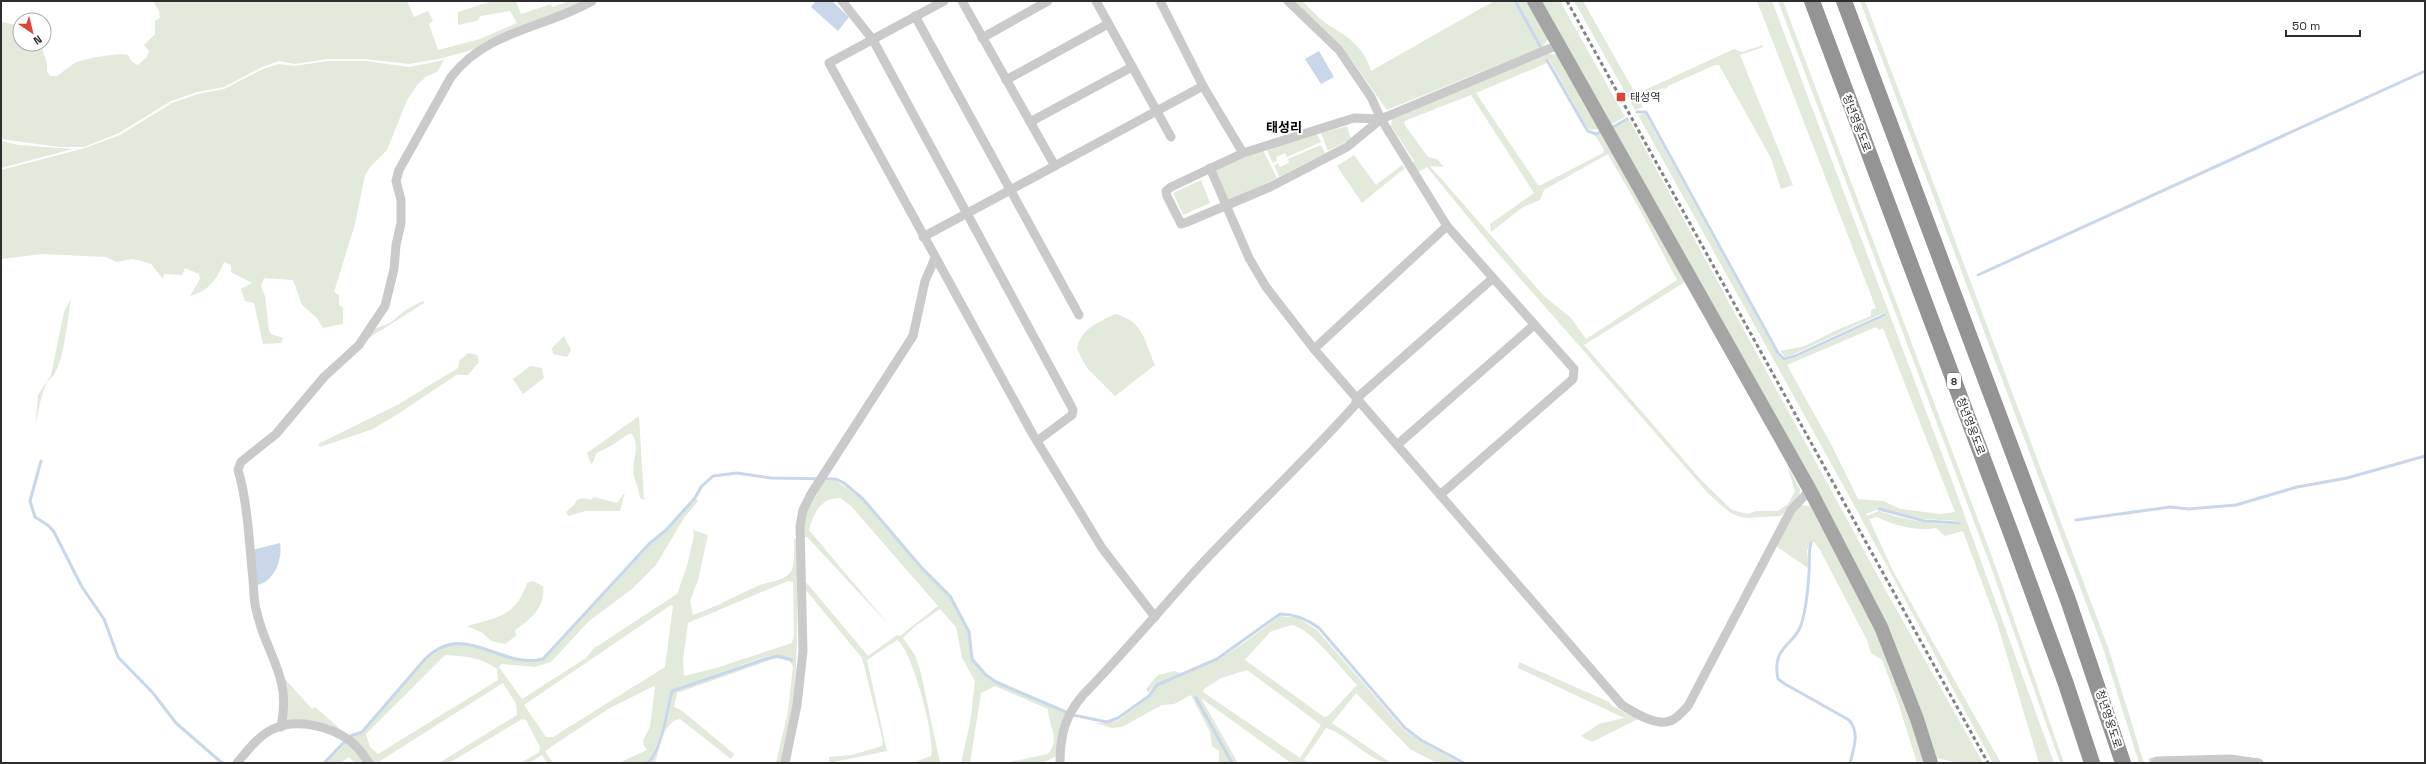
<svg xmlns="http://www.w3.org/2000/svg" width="2426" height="764" font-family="'Space Grotesk','Noto Sans KR',sans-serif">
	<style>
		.green { fill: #e1eadb; fill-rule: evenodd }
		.water { fill: #c8d7e9 }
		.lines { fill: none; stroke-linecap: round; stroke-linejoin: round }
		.stream { stroke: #c8d7e9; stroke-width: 3 }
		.minor-tunnel { stroke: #d5d5d5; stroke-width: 9; stroke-dasharray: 9 4.5; stroke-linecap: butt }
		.minor { stroke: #cacaca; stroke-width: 9 }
		.primary { stroke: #a5a5a5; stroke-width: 14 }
		.motorway { stroke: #949494; stroke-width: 16 }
		.rail { stroke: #828282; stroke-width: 3; stroke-dasharray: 4 3; stroke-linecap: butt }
		.poi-dot { fill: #dc4538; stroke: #fff; stroke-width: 1.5 }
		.labels { text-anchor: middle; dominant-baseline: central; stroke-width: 4; stroke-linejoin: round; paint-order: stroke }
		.shield { fill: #fff; stroke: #6c6c6c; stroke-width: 1 }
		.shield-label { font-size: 10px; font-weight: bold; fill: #2d2d2d }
		.poi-label { font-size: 11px; fill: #2d2d2d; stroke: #fff; text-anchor: start }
		.street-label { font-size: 11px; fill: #2d2d2d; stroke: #fff }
		.quarter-label { font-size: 13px; font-weight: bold; fill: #000; stroke: #fff }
	</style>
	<rect width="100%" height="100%" fill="#fff"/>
	<g class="green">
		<path d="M153,1H407L414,17L428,11L433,21L429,24L438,50L480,39L517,23L510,11L481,16L477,21L458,25V12L492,1H516L521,14L551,4L552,7L570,1H587L475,49L443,58L409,64L365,59H328L295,64L279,61L262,67L224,87L197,92L171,101L119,133L84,147H59L1,139V22L20,26V44H41L47,63V72L50,76H57C63,72 69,66 75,63C82,59 121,52 128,55L132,62L138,65L147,57L149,51L144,45L155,34V21L160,18L159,11Z"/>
		<path d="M1294,1H1302C1311,9 1320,20 1330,26C1349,37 1365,49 1371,71L1494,1H1513L1539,45L1516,1H1529L1549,38L1542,47L1387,110L1343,48Z"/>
		<path d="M1540,1H1560L1625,117L1610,125Z"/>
		<path d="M1574,1H1583L1635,93L1647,89L1734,49L1742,52L1763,45V47L1740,55L1793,185L1781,189L1771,158L1719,65H1715L1668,86L1666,89L1662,88L1640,102L1643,107L1635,110Z"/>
		<path d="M1757,1H1772L1951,478L2054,763H2039L1998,626L1963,531L1945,536L1936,528C1920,532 1891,525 1877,517L1869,519L1892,569L2001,763H1993L1848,494L1638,115L1645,114L1777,354L1784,361L1795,358L1885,316L1883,313L1794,354L1785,357L1780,351L1805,346L1841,328L1871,316V310L1876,308ZM1876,327L1879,330L1883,328L1955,512L1940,514L1901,509L1883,501L1858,499L1832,446L1787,365ZM1878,509L1925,519L1959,521L1960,524C1933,525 1905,520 1879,511L1867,516L1866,514Z"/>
		<path d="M1778,1H1783L1995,565L2064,763H2060L1991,567Z"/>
		<path d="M1860,1H1865L2109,650L2144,763H2139L2104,651Z"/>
		<path d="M1547,54H1557L1601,130L1589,129L1585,124L1549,59H1547V63L1476,93L1538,185H1541L1603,153L1604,150L1595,135L1602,133L1685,282L1584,345L1702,481L1732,510L1748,514L1756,511H1778L1788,504L1795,491L1786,462L1800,490L1799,495L1781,516C1738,518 1740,524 1707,492L1490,244L1427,167L1417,173L1413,163L1414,161L1391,126L1392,119ZM1471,95L1534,193L1490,224L1491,232L1523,207L1540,200L1544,190L1549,187L1608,154L1640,210L1677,280L1586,339L1571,318L1544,296L1430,166L1444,167L1437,159L1428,157L1406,127L1404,122L1407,120Z"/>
		<path d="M444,60L437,72L427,76L418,84L407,100L387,150L371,166L365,175L355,224L334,292L339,295V305L343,308V324L323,328L317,318L302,305L293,280L264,278L261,286L265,296L269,330L271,334L283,338L281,343L263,344L254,303L245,301L241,289L252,283L231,272V265L224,262C217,279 209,291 190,296L200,279L199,274L185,268L182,275L164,274L163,279L151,264L142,261L132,259L117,262L106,257L42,254L1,259V170L85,148L120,135L172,103L198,94L224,89L263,69L279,64L294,66L328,61H365L409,67Z"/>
		<path d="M1629,119L1885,589L1983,763H1959L1936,758L1921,712L1612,128Z"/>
		<path d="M1347,126L1351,139L1328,151L1321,133Z"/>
		<path d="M1317,134L1321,142L1287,157L1285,153L1276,157L1277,161L1273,163L1266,149Z"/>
		<path d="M1,141L18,145L73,149L1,168Z"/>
		<path d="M1321,145L1325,153L1279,177L1274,165L1278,163L1280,167L1289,163L1288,159Z"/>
		<path d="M1263,150L1277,178L1229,201L1215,169Z"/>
		<path d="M1354,155L1376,185L1402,165L1405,168L1362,203L1337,166Z"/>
		<path d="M1201,180L1210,203L1183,215L1173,193Z"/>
		<path d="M71,299C68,316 64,359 55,373C53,377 49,379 47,382C40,398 38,412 35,429L38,395L51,375L64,312Z"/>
		<path d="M423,301L424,303L364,341L374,329L390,323L407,309Z"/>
		<path d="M1115,314C1144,321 1144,341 1155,365L1115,396L1087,368L1077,349C1080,329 1099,322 1115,314Z"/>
		<path d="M564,336L571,350L567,357L553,354L552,348Z"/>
		<path d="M468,353L477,355L479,362L468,375H456L401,412L373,429L320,447L318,444L399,404L458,368L459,361Z"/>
		<path d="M530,366L542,368L544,378L523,394L513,379Z"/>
		<path d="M639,416L644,500L640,498C639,490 637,486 635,479C629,464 642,449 632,434L630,433L611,446L596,453L594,461L591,464L587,453Z"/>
		<path d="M835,480L862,499L921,567L950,596L968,632L971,659L986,676L996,682L1066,712L1057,756L1042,763H1005L1048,754C1061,738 1048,726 1048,709L995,686L981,693L970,763H961L970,723L975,681L962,658L956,627L940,609L914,627L903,638L915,655L921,673L940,763H912L931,756C936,739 912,649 897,640L867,660L887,751L829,763V757L852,755L882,746L883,741L862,658L805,589L806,582L868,656L897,635L900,636L938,606L851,506L840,498C821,497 813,514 809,530L889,625L807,537H803L805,515L822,481Z"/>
		<path d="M625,492L620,511H586L568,516L566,512L574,505L577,500L583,498L591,500L594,497L617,503Z"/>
		<path d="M696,499L698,501L684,518L656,565L632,589L589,621L551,662L535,667L501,664L499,667L522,699L586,658L593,649L677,594L687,566L694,535L693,530L708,535L698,580L690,601L693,615C716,607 737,595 760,585C769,582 782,581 789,574C796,567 794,549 794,539H797V643L794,708L781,763H776L788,711L793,666L789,661L776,658L677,693L674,707L681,710L734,754L731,759L680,719C663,721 660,749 655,762L648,763C662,755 668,708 672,691L765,660L778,657L793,660L778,655L764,657L671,690C666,705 659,758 644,763C637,764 626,763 619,763L647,750L644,746L643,740L650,727L655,688L654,686L608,709L545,751L553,763H547L542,755L529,763H521L539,752L540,747L526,720L522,719L449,763H439L517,715L516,704L503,683L380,761L381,763H374L360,744L350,737L362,732L426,659C465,620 501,671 543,660L650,545L666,531ZM788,581L793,582L794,635L792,643L716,668L684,676L683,660L688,623ZM671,605L673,606L665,667L553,737H546L524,705ZM445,655C465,656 481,657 497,669L498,680L378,754L370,747L366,734Z"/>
		<path d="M1801,505L1810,506L1879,637L1903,695L1924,763H1917L1897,699L1882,660L1871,653L1867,640L1819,548L1814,542H1810L1807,551L1808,568L1776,546L1786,522Z"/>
		<path d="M533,581L543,586C546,607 531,619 515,630L516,636L505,644L491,641L483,633L467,626C498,617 515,617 527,583Z"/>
		<path d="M1280,616L1298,618L1317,630L1404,730L1420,741L1460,763H1437L1410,749L1356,693L1332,723L1391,763C1370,763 1348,734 1326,728L1304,760L1308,763H1291L1201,698L1238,763H1233L1195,696L1231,763H1219V751L1212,746L1210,732L1191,695L1174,704L1162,705L1122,727L1112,728L1095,723H1107L1119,720L1150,697L1158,686L1218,660L1245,642ZM1291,625C1309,626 1343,671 1357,685L1328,716L1324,717L1245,660L1270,632ZM1247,670L1321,725L1300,758L1203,692L1204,689L1221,678Z"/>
		<path d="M1519,662L1609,702L1612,706L1638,719L1592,742L1581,736L1599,724L1624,718L1518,668Z"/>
		<path d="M1174,671L1181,673L1156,684L1148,693L1146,689L1158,675Z"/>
		<path d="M284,678L312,709L315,707L348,736L285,722Z"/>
		<path d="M346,741L366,763H355L349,757L340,763H325Z"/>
	</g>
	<g class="water">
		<path d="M816,1H832L849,17L838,31L811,7Z"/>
		<path d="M1319,51L1334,77L1321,84L1305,59Z"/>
		<path d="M280,543C283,558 274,584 255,585L252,550Z"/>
	</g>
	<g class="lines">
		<g class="stream">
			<path d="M1515,1L1540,46"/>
			<path d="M1547,60L1584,125L1588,131L1596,134L1604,130"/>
			<path d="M1637,112H1646L1778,353L1784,359L1795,356L1884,315"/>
			<path d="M1611,128L1627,119"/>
			<path d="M1978,275L2425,71"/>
			<path d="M41,461L30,501L35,517L49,526L54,532L82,587L104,619L118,657L153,693L176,723L222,763"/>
			<path d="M1879,509L1925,521L1959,523"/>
			<path d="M2076,520L2170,507L2189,509L2236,505L2297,487L2347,478L2425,456"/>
			<path d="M1811,543C1808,553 1810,562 1809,573C1808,589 1806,610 1801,625C1795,645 1771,646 1778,679L1785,684L1849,720C1860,733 1854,747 1850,763"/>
			<path d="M1196,698L1232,763"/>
			<path d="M324,763L350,736L362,732L425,659C465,619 500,670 543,659L649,544L666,530L695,498L701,487L713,476L737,473L771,478L836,479L844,483L863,499L921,567L950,596L969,632L972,659L986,675L996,682L1073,715L1107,722L1118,718L1149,696L1157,685L1217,659L1280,614C1295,614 1307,619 1319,628L1405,728L1421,740L1464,763"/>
			<path d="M647,763C661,754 667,709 672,691L765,659L778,656L792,660"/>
		</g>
		<path class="minor-tunnel" d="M2150,763L2157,761"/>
		<g class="minor">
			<path d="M842,1L873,40L1069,402L1073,410L1072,415L1037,441"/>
			<path d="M944,1L829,63L1032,433L1102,548L1155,617"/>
			<path d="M962,1L1055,166"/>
			<path d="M1096,1L1171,137"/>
			<path d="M1160,1L1203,86L1243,153"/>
			<path d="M1288,1L1339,50L1371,97L1381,119L1447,226L1574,369L1573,379L1440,495"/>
			<path d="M915,16L1079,315"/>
			<path d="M982,38L1048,1"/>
			<path d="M1006,80L1108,24"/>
			<path d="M1381,119L1347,147L1270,187L1187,222L1181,224L1167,196L1166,191L1171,187L1243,153L1354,118L1381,119L1558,45"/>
			<path d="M1030,122L1132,67"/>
			<path d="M1210,168L1249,258L1266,287L1314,349L1622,705C1635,713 1659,729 1674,719C1679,716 1684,710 1688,706L1791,510L1810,490"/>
			<path d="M923,237L1203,86"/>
			<path d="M1314,349L1447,226"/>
			<path d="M1397,445L1534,325"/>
			<path d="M281,727C292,675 266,656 256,609C253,597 254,583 252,570C249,537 247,500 238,470L241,462L276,434L324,377L359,345L385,306L394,269L396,245L401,223V200L396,181L399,170L451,77C486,31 545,28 592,1"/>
			<path d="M2157,761L2230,759L2259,763"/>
			<path d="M237,763C247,751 258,736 273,729C296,718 329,726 349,740C358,746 363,755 369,763"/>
			<path d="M785,763L797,705L803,651L800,526L803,510L811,494L913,336L925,281L935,258"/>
			<path d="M1060,763C1060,735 1065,716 1083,695C1123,654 1159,611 1197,569C1249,513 1305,461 1355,405L1357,398L1492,279"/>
		</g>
		<path class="primary" d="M1534,1L1810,490L1881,627L1917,719L1931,763"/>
		<g class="motorway">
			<path d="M1812,1L2012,536L2066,684L2092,763"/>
			<path d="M1844,1L2068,600L2123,763"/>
		</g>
		<path class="rail" d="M1567,1L1988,763"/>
	</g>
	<rect class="poi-dot" x="1616" y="92" width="10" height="10" rx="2"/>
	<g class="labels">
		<rect class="shield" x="1947" y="373" width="14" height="16" rx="3"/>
		<g class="shield-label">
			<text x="1954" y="381">8</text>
		</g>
		<g class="poi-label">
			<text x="1630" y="97">태성역</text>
		</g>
		<g class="street-label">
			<text transform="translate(1857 123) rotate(69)">청년영웅도로</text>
			<text transform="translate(1971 426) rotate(69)">청년영웅도로</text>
			<text transform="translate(2109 719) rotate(72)">청년영웅도로</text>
		</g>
		<g class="quarter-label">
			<text x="1284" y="127">태성리</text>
		</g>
	</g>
	<rect width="2426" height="764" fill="none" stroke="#2d2d2d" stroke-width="4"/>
	<g transform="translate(32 32) rotate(145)"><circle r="19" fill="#ffffff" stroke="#ababab"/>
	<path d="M0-3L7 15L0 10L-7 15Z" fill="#dc4538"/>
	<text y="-6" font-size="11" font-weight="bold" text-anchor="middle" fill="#2d2d2d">N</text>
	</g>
	<path d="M2286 30v6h74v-6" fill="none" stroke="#2d2d2d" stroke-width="2"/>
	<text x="2292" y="30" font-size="12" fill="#2d2d2d" stroke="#ffffff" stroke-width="3" paint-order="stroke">50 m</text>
</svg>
